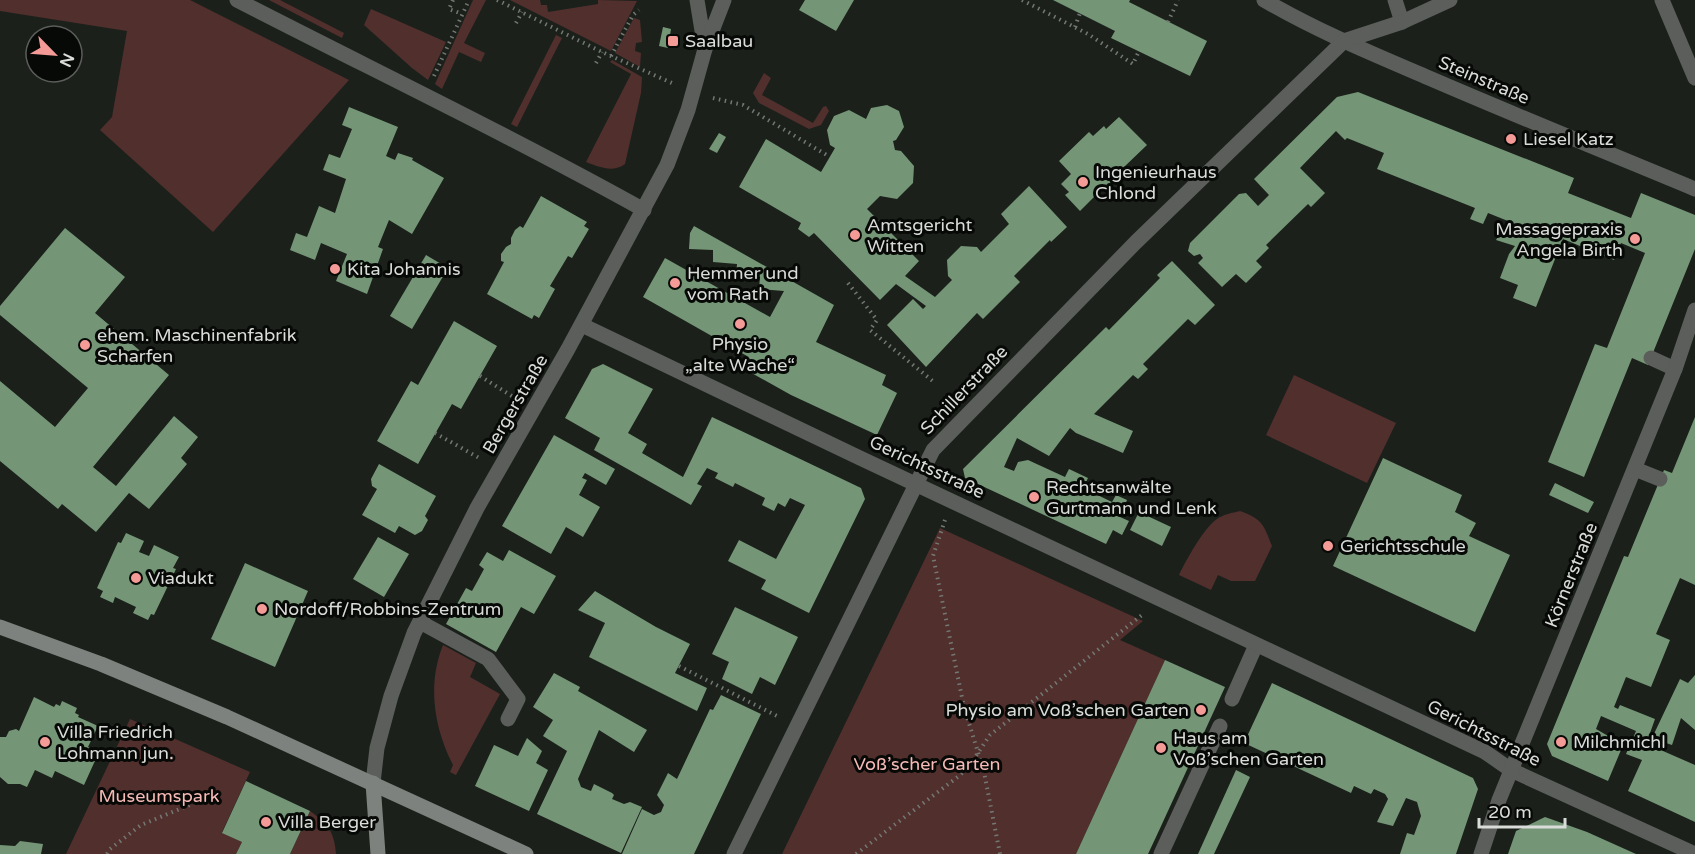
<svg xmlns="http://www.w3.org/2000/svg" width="1695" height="854" font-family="'Varela Round',sans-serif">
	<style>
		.green { fill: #512f2d }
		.building { fill: #749676 }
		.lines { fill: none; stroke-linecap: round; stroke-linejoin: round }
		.path { stroke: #747874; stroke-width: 4; stroke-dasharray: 1.5 4.5; stroke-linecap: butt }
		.service { stroke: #5b5e5b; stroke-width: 15 }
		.pedestrian { stroke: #5b5e5b; stroke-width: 15 }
		.minor { stroke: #5b5e5b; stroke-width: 15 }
		.tertiary { stroke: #5b5e5b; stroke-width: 15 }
		.secondary { stroke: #7d827e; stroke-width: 15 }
		.poi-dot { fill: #f59b97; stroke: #070907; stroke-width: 2 }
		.labels { text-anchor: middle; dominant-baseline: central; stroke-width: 6; stroke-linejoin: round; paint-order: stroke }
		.poi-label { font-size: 18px; fill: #d9dcd9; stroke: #070907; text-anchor: start }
		.street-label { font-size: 18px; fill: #d9dcd9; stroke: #070907 }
		.park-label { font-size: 18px; fill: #f7bab6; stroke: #070907 }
	</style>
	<rect width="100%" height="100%" fill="#1b201b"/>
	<g class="green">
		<path d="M0,0H190L349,80L213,232L100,130L112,117L127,31L0,11Z"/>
		<path d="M269,0H280L344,33L342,38Z"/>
		<path d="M473,0H486L464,43L485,53L481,62L459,52L442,89L435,84Z"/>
		<path d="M510,0H540L541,5H547L548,12L598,4V0L637,1L611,51Z"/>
		<path d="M371,9L446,42L428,80L412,68L364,25Z"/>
		<path d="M634,18L640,20L642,42L636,43L635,51L641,53L640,67L615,53Z"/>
		<path d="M556,35L562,38L517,127L511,124Z"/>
		<path d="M612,60L642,77L641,93L625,164C613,173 599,167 586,162L631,74L610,62Z"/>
		<path d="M764,73L771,78L762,95L813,123L823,107L826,106L829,111L821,125L809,129L759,103L753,93Z"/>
		<path d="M1294,375L1396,423L1367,483L1266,435Z"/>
		<path d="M1240,511C1263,519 1264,526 1272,546L1255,581H1231L1218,575L1211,590L1179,575C1185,562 1205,526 1217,519C1224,514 1232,513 1240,511Z"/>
		<path d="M940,528L1143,621L1120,640L1165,660L1076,854H782Z"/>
		<path d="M443,645L476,663L470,677L500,694L456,775L450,772L453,765C434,728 427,685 443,645Z"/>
		<path d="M130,719L250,772L222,832L242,842L236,854H66Z"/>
		<path d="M310,811C327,824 334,830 336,854H290Z"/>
	</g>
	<g class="building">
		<path d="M805,0H854L836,31L799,10Z"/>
		<path d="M1053,0H1130L1129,2L1207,41L1190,76L1111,38L1115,31Z"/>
		<path d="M663,27L671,29L668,48L659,46Z"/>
		<path d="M1358,92L1574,178L1568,193L1631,218L1641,193L1695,215V249L1648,365L1632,358L1584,477L1548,462L1595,344L1607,348L1645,253L1621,243L1614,260L1563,239L1536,307L1513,298L1518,285L1500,278L1509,254L1515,246L1496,240L1508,221L1488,213L1483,224L1470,219L1475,208L1377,169L1384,153L1347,138L1345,140L1336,131L1300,168L1325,193L1311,207L1308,204L1266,245L1269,248L1256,261L1262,267L1246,283L1236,274L1222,287L1198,263L1203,258L1200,254L1194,256L1188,251L1190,243L1239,194L1246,193L1258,206L1269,195L1254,179L1337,97Z"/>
		<path d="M887,105L899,111L904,127L896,140L893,141L895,150L901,151L914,166L913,183L897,199L880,196L867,209L919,261L905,276L935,297L952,280L948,276L947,260L961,246L977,247L981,252L1009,224L1001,214L1029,186L1067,227L1051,242L1050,240L1014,276L1020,282L983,319L977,313L926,367L887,325L913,299L923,309L926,306L896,284L880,300L814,233L809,237L798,229L801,223L739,187L766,139L821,172L835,148L830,145L827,130L834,116L849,110L866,119L871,108Z"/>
		<path d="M349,107L398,127L386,156L395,160L398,153L413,158L412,160L444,178L412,234L389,220L378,247L383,249L367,294L336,281L347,254L321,243L315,260L290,250L296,233L307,237L319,206L335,213L346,179L323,170L329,154L340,158L352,129L342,125Z"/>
		<path d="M1119,117L1147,145L1123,168L1124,170L1105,189L1103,188L1080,211L1065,195L1069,192L1061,184L1071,174L1059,161L1089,132L1093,136L1104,126L1106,129Z"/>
		<path d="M719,133L726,137L717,153L709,149Z"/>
		<path d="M541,196L587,222L584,226L589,229L572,258L568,256L550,286L555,289L539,318L534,315L532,319L487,294L504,262L501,261V254L506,247L511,244V238L515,230L520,226L523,228Z"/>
		<path d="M694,226L834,305L816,342L886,375L882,385L897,393L877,435L791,395L741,367L747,356L643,297L665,258L770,317L784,291L759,289L760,277L736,276L737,264L713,262V250L689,249L690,233Z"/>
		<path d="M65,228L125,277L95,313L169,375L93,467L116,486L174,416L198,437L181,458L187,464L149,509L129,493L96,532L62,504L58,509L0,461V381L55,427L88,388L0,315V306Z"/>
		<path d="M426,255L448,268L412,329L390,316Z"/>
		<path d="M1172,261L1215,305L1195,325L1188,319L1143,364L1148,369L1138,379L1133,375L1094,414L1133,431L1123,453L1076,433L1070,428L1049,456L1017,438L1004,467L1014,471L1018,462L1028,460L1065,477L1069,469L1088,478L1083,488L1112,502L1116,495L1127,500L1120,517L1129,521L1122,535L1113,530L1106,544L965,478L963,469L1106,327L1109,330L1160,278L1157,275Z"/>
		<path d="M454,321L497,346L461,409L452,404L418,464L377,441L411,381L418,385Z"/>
		<path d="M603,364L653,389L628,433L647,444L642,453L683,477L712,417L861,488L865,499L809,613L761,589L766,580L728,561L739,540L776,559L805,505L790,498L785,507L778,503L774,511L762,505L765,498L735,483L733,487L715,478L718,473L707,468L697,484L702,486L691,505L594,450L600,438L565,418L592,369Z"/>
		<path d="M1695,417V585L1680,578L1656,634L1670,640L1651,687L1626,677L1614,707L1618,709L1620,705L1655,719L1649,736L1652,738L1680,679L1688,683L1695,675V730L1681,718L1672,745L1666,743L1663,751L1695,765V822L1628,791L1642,760L1626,754L1636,731L1601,716L1596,729L1610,737L1607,743L1621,750L1608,781L1552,756L1547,744L1624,556L1628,557L1664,470L1672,473Z"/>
		<path d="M554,435L615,469L606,485L585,473L582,478L587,480L579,495L600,507L583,537L566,527L551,554L502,526Z"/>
		<path d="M1383,458L1462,495L1455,512L1476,523L1469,536L1510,555L1475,632L1333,566Z"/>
		<path d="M379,464L436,496L425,516L428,520L422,531L415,535L399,526L395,533L362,515L377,489L372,486L371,479Z"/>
		<path d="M1555,483L1594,502L1588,513L1549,495Z"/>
		<path d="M1139,512L1171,527L1162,546L1130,530Z"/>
		<path d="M126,533L144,541L139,552L149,556L154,545L179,557L173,568L176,569L154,615L151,614L148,620L133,613L136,607L115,597L113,603L100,597L103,591L97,588L118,542L121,543Z"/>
		<path d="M378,537L409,554L384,597L353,579Z"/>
		<path d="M509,550L556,576L534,614L521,607L496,652L446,624L466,588L472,591L477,582L484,569L479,565L487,552L503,561Z"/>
		<path d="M245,563L308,591L275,667L211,639Z"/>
		<path d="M595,591L656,627L690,644L675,673L707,688L697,711L589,657L605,623L578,610Z"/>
		<path d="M735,607L798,637L775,685L760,677L752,694L722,679L729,662L712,654Z"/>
		<path d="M1165,660L1225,687L1156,837L1148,854H1076Z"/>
		<path d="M554,673L580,687L578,691L647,730L634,752L599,730L578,779L581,787L591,791L594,784L612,793L614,795L612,799L624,804L630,802L642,807L621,853L537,814L567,751L543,736L553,720L533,707Z"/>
		<path d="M1272,683L1473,778L1478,789L1456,854H1400L1407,833L1414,835L1421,816L1417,802L1406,798L1393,826L1377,822L1388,799L1385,794L1374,789L1371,794L1354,786L1351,793L1244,743Z"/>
		<path d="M721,695L761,714L694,854H622L642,809L654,815L661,812L664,805L657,795L668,773L677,779L710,709L713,710Z"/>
		<path d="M34,697L54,707L56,704L60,706L62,701L77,708L75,713L79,715L78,717L98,726L88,747L99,752L84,785L55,771L52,778L35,770L27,787L20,784H8L0,777V737H6L9,731L16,729L19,731Z"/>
		<path d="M527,738L542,751L536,763L548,770L529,811L475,786L494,745L518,756Z"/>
		<path d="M1236,770L1250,777L1214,854H1198Z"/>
		<path d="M246,781L310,811L290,854H236L242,842L222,833Z"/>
		<path d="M1545,817L1587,832L1636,854H1508L1516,831Z"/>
		<path d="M20,841L43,844L41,854H0V845L15,846Z"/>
	</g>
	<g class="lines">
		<g class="path">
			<path d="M453,0L449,9L462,14"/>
			<path d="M497,0L602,52L672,83"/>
			<path d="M1022,0L1088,34L1133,64L1139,51"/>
			<path d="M1168,22L1178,0"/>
			<path d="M516,23L522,12"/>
			<path d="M1075,27L1080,13"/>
			<path d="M611,56L633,15L639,10"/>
			<path d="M596,63L602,52"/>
			<path d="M434,76L469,0"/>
			<path d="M713,98L743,105L830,157"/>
			<path d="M848,283L877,320L870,330L934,382"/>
			<path d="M480,376L515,398"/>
			<path d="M435,433L481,459"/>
			<path d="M945,520L933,556L964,707L984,772L1000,854"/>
			<path d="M679,666L777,716"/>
			<path d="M107,854L110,849L141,825L214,795"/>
			<path d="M856,854L959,776L969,766L990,735L1142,615"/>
		</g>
		<g class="service">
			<path d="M237,0C373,70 511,136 644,210"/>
			<path d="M1651,358L1675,369"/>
			<path d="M1635,469L1660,479"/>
			<path d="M420,622L488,659L518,699L508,719"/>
		</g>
		<g class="pedestrian">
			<path d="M1232,699L1256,645"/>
			<path d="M1161,854L1220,726"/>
		</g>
		<g class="minor">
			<path d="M1264,0C1317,31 1373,54 1429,78C1517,116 1606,152 1695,189"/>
			<path d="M1395,0L1402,22"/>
			<path d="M1662,0L1695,78"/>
			<path d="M582,325L860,458L1485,752L1511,770L1695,854"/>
			<path d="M734,854L933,450L1136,242L1344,41L1402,22L1450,0"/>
			<path d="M1481,854L1499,800L1675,369L1695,310"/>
		</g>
		<g class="tertiary">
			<path d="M697,0L705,49"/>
			<path d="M373,783L377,748L391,696L414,633L477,508L568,349L667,165L688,110L705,49L724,0"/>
		</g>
		<g class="secondary">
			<path d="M0,627L101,664L227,717L526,854"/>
			<path d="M373,783L378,854"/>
		</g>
	</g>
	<g class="poi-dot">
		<rect x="667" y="35" width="12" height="12" rx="3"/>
		<circle cx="1511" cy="139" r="6"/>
		<circle cx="1083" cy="182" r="6"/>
		<circle cx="855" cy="235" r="6"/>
		<circle cx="1635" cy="239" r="6"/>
		<circle cx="335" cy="269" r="6"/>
		<circle cx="675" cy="283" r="6"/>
		<circle cx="740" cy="324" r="6"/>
		<circle cx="85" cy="345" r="6"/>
		<circle cx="1034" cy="497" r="6"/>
		<circle cx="1328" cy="546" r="6"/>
		<circle cx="136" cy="578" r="6"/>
		<circle cx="262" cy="609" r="6"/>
		<circle cx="1201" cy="710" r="6"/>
		<circle cx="45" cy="742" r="6"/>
		<circle cx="1561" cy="742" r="6"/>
		<circle cx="1161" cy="748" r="6"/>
		<circle cx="266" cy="822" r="6"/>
	</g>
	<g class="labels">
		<g class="poi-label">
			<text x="685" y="41">Saalbau</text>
			<text x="1523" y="139">Liesel Katz</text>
			<text x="1095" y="172">Ingenieurhaus<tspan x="1095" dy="21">Chlond</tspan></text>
			<text x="867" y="225">Amtsgericht<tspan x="867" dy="21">Witten</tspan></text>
			<text x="1623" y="229" text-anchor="end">Massagepraxis<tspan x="1623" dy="21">Angela Birth</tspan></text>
			<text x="347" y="269">Kita Johannis</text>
			<text x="687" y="273">Hemmer und<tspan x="687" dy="21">vom Rath</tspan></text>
			<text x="97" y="335">ehem. Maschinenfabrik<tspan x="97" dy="21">Scharfen</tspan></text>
			<text x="740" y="344" text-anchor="middle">Physio<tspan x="740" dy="21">„alte Wache“</tspan></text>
			<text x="1046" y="487">Rechtsanwälte<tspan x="1046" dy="21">Gurtmann und Lenk</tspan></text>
			<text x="1340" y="546">Gerichtsschule</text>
			<text x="148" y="578">Viadukt</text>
			<text x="274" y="609">Nordoff/Robbins-Zentrum</text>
			<text x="1189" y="710" text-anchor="end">Physio am Voß’schen Garten</text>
			<text x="57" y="732">Villa Friedrich<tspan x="57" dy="21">Lohmann jun.</tspan></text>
			<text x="1173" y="738">Haus am<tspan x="1173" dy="21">Voß’schen Garten</tspan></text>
			<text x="1573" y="742">Milchmichl</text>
			<text x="278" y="822">Villa Berger</text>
		</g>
		<g class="street-label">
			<text transform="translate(1484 80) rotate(23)">Steinstraße</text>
			<text transform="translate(964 390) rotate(-46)">Schillerstraße</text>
			<text transform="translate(515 404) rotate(-60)">Bergerstraße</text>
			<text transform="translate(927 467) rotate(25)">Gerichtsstraße</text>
			<text transform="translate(1571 575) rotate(-68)">Körnerstraße</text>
			<text transform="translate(1484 733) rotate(27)">Gerichtsstraße</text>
		</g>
		<g class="park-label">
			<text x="927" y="764">Voß’scher Garten</text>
			<text x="159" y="796">Museumspark</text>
		</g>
	</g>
	<g transform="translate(54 54) rotate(115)"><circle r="28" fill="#070907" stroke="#5b5d5b" stroke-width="1.5"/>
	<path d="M0-4.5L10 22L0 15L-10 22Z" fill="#f59b97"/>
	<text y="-9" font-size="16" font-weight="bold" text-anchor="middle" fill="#d9dcd9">N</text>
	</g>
	<path d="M1479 818v9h86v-9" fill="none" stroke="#d9dcd9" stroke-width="3"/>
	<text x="1488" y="818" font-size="18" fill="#d9dcd9" stroke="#070907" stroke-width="4.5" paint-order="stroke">20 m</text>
</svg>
